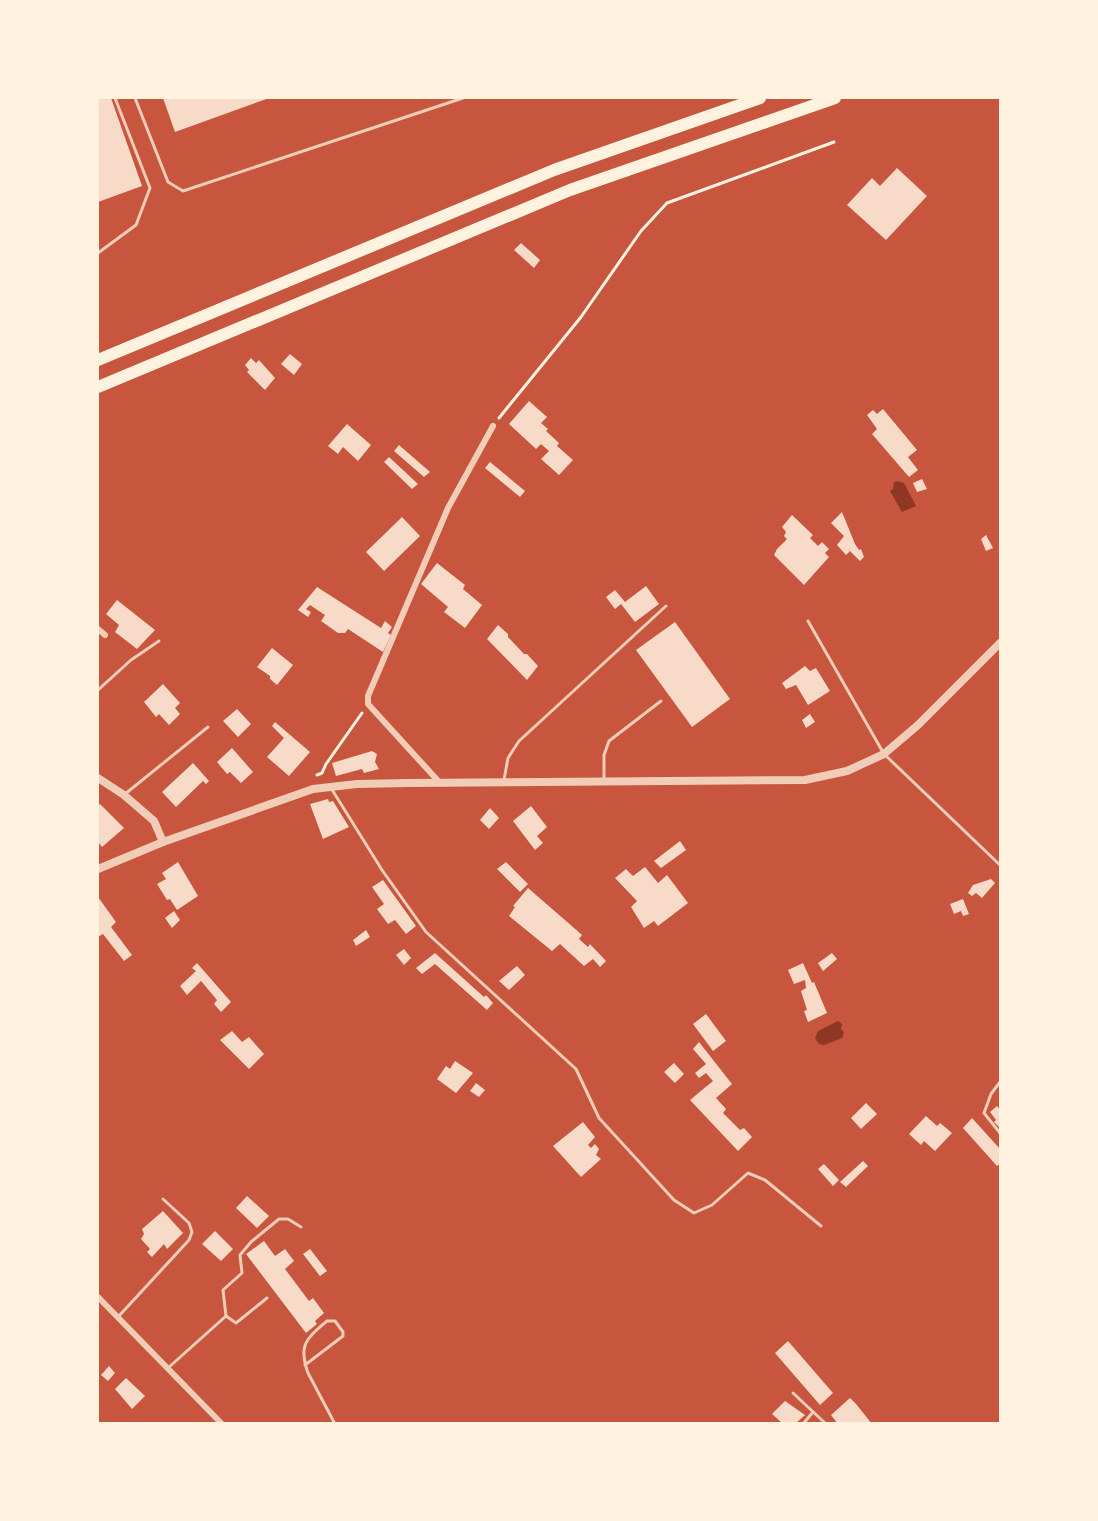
<svg xmlns="http://www.w3.org/2000/svg" width="1098" height="1521" font-family="'Source Serif 4',serif">
	<style>
		.water { fill: #8f3625 }
		.building { fill: #f7dbc8 }
		.lines { fill: none; stroke-linecap: round; stroke-linejoin: round }
		.path { stroke: #fff3e0; stroke-width: 3 }
		.service { stroke: #f1ccb7; stroke-width: 3 }
		.minor { stroke: #f1ccb7; stroke-width: 6 }
		.tertiary { stroke: #f1ccb7; stroke-width: 8 }
		.motorway { stroke: #fff3e0; stroke-width: 12 }
	</style>
	<rect width="100%" height="100%" fill="#c8553d"/>
	<g class="water">
		<path d="M898,481L904,483L916,506L902,512L890,491L893,489L894,482Z"/>
		<path d="M838,1021L842,1024L841,1029L844,1032L842,1038L824,1045L819,1044L815,1038L818,1031Z"/>
	</g>
	<g class="building">
		<path d="M98,98H111L142,186L98,202Z"/>
		<path d="M163,98H269L175,132Z"/>
		<path d="M897,168L927,196L886,240L847,205L872,178L880,186Z"/>
		<path d="M521,243L540,260L534,268L514,250Z"/>
		<path d="M290,354L302,364L294,375L281,364Z"/>
		<path d="M251,358L256,363L259,360L275,378L265,390L247,372L249,370L245,365Z"/>
		<path d="M529,401L547,417L541,423L548,429L546,431L559,443L557,446L573,460L559,475L541,459L549,451L541,444L536,449L509,424Z"/>
		<path d="M883,409L917,450L908,457L918,470L909,477L872,434L877,429L867,415L873,410L877,414Z"/>
		<path d="M347,424L371,445L358,461L343,447L338,454L328,446Z"/>
		<path d="M399,445L430,472L424,477L394,451Z"/>
		<path d="M389,457L418,484L412,489L384,462Z"/>
		<path d="M490,462L525,491L520,497L485,468Z"/>
		<path d="M922,479L927,489L917,492L913,483Z"/>
		<path d="M842,512L855,544L859,550L861,549L864,557L860,561L850,551L846,555L837,545L844,536L831,523Z"/>
		<path d="M792,515L813,535L810,538L818,546L822,542L829,549L825,553L829,557L804,585L774,555L777,549L787,539L784,536L786,532L782,527Z"/>
		<path d="M402,517L420,536L384,571L366,552Z"/>
		<path d="M986,535L993,548L986,551L981,539Z"/>
		<path d="M437,563L465,585L463,589L482,605L465,628L444,612L448,607L421,584Z"/>
		<path d="M646,586L659,604L635,622L621,604L615,609L606,597L615,590L625,602Z"/>
		<path d="M317,587L381,628L385,621L392,627L388,633L391,635L383,652L348,629L345,633H338L321,621L325,615L310,605L306,609L311,612L308,617L298,610Z"/>
		<path d="M117,600L155,630L137,649L115,632L119,625L106,614Z"/>
		<path d="M675,622L730,699L692,727L636,650Z"/>
		<path d="M498,625L508,634V637L524,654H527L538,666L527,680L487,639Z"/>
		<path d="M272,648L293,665L277,685L270,679V676L257,667Z"/>
		<path d="M805,666L810,671L816,668L830,691L808,705L796,685L786,689L782,683Z"/>
		<path d="M163,684L180,703L175,708L180,714L169,725L159,714L156,717L144,702Z"/>
		<path d="M237,709L251,724L238,737L223,721Z"/>
		<path d="M810,714L815,722L806,728L802,720Z"/>
		<path d="M275,722L310,752L289,776L267,757L284,738L272,726Z"/>
		<path d="M232,748L253,772L241,783L230,772L227,774L217,762Z"/>
		<path d="M372,751L377,754L375,762L379,769L364,773L362,769L336,776L332,763Z"/>
		<path d="M193,763L209,781L206,784L203,781L176,807L162,792Z"/>
		<path d="M328,799L329,802L333,801L349,827L323,839L310,804Z"/>
		<path d="M100,804L124,828L102,847L98,842V806Z"/>
		<path d="M531,806L547,827L537,836L543,843L535,850L513,821Z"/>
		<path d="M490,808L499,818L489,829L480,820Z"/>
		<path d="M680,841L686,850L661,868L654,861Z"/>
		<path d="M178,862L198,896L177,910L170,899L167,900L157,884L166,879L162,873Z"/>
		<path d="M506,862L528,884L520,892L497,869Z"/>
		<path d="M645,867L658,883L667,875L688,903L658,926L654,921L644,928L631,907L637,901L615,878L626,869L633,876Z"/>
		<path d="M991,879L995,883L982,898L976,893L972,896L968,893L973,885Z"/>
		<path d="M383,880L416,926L406,934L395,920L388,924L377,909L384,904L372,887Z"/>
		<path d="M528,888L573,927L582,935L579,939L588,947L590,944L606,961L600,967L593,959L584,966L560,944L552,951L509,916L515,907L513,906Z"/>
		<path d="M98,897L116,922L111,927L132,955L124,961L103,934L98,937Z"/>
		<path d="M963,899L969,914L963,916L961,911L954,914L950,904Z"/>
		<path d="M174,911L180,920L172,928L165,918Z"/>
		<path d="M366,930L370,937L356,946L353,940Z"/>
		<path d="M404,949L411,958L404,965L396,955Z"/>
		<path d="M435,953L484,997L486,995L493,1003L487,1010L435,964L422,974L416,968Z"/>
		<path d="M832,953L837,959L823,971L818,963Z"/>
		<path d="M197,963L231,1002L221,1012L214,1004L217,1000L201,981L187,995L180,986L196,971L192,968Z"/>
		<path d="M803,963L812,983L814,982L827,1013L808,1022L804,1011L807,1010L801,991L806,988L805,980L794,984L788,970Z"/>
		<path d="M517,966L525,975L509,990L499,981Z"/>
		<path d="M706,1014L726,1041L713,1051L693,1024Z"/>
		<path d="M232,1031L242,1042L249,1037L264,1054L249,1069L220,1040Z"/>
		<path d="M699,1042L732,1084L716,1098L726,1109L723,1113L740,1130L744,1128L752,1137L738,1151L690,1100L713,1081L706,1073L699,1078L695,1073L706,1064L693,1049Z"/>
		<path d="M455,1061L473,1073L456,1093L437,1079L446,1066L450,1069Z"/>
		<path d="M674,1063L684,1074L675,1083L664,1072Z"/>
		<path d="M476,1083L485,1090L479,1097L470,1091Z"/>
		<path d="M866,1103L877,1114L861,1129L851,1118Z"/>
		<path d="M997,1106L1000,1110V1128L994,1122L996,1120L990,1112Z"/>
		<path d="M926,1116L937,1126L940,1123L952,1133L935,1151L924,1141L921,1145L909,1134Z"/>
		<path d="M972,1118L1000,1149V1164L997,1166L963,1128Z"/>
		<path d="M583,1122L595,1137L588,1145L591,1148L595,1144L599,1149L596,1155L601,1159L581,1177L553,1146Z"/>
		<path d="M863,1161L868,1166L846,1187L840,1182Z"/>
		<path d="M824,1164L839,1180L833,1186L818,1169Z"/>
		<path d="M247,1196L269,1216L257,1228L236,1208Z"/>
		<path d="M163,1211L183,1233L167,1249L164,1244L152,1257L147,1252L150,1249L141,1239L144,1234L142,1229Z"/>
		<path d="M215,1231L233,1249L221,1261L202,1244Z"/>
		<path d="M264,1241L275,1256L285,1249L294,1261L285,1269L309,1301L313,1298L324,1313L315,1321L317,1324L306,1333L246,1254Z"/>
		<path d="M310,1249L327,1271L320,1276L303,1254Z"/>
		<path d="M788,1341L833,1393L820,1405L775,1353Z"/>
		<path d="M109,1366L115,1373L108,1381L101,1375Z"/>
		<path d="M126,1378L145,1396L132,1409L115,1389Z"/>
		<path d="M850,1398L856,1404L872,1424H838L831,1415Z"/>
		<path d="M785,1401L805,1415L795,1424H783L772,1414Z"/>
	</g>
	<g class="lines">
		<g class="path">
			<path d="M499,418L581,317L641,231L667,203L834,142"/>
			<path d="M317,775L322,773L326,764L362,713"/>
		</g>
		<g class="service">
			<path d="M135,98L168,182L183,191L463,98"/>
			<path d="M98,253L136,225L150,188L115,98"/>
			<path d="M808,621L884,754L1000,865"/>
			<path d="M98,690L131,660L159,641"/>
			<path d="M504,780L508,758L519,741L666,606"/>
			<path d="M604,780V755L609,741L661,701"/>
			<path d="M331,788L382,870L426,932L576,1069L599,1118L674,1200L694,1213L712,1205L748,1173L765,1180L821,1226"/>
			<path d="M125,794L208,727"/>
			<path d="M1000,1082L991,1094L984,1113L1000,1133"/>
			<path d="M226,1316L236,1323L267,1298"/>
			<path d="M118,1317L189,1240L192,1232L189,1223L163,1199"/>
			<path d="M305,1365L343,1336V1332L335,1321H327C306,1339 298,1345 308,1373L335,1424"/>
			<path d="M168,1368L226,1316L223,1290L242,1273L240,1255L251,1242L279,1219H288L301,1227"/>
			<path d="M793,1393L826,1424"/>
			<path d="M803,1424L813,1412"/>
		</g>
		<g class="minor">
			<path d="M98,629L105,635"/>
			<path d="M440,783L368,704V696L448,508L493,426"/>
			<path d="M98,1297L222,1424"/>
		</g>
		<g class="tertiary">
			<path d="M98,778L124,795L154,821L163,842"/>
			<path d="M98,869L163,842L313,789L357,784L408,783L805,780L847,771L884,754L918,725L1000,643"/>
		</g>
		<g class="motorway">
			<path d="M98,360L554,170L760,98"/>
			<path d="M98,387L570,190L835,98"/>
		</g>
	</g>
	<rect width="1098" height="1521" fill="none" stroke="#fff3e0" stroke-width="198"/>
</svg>
